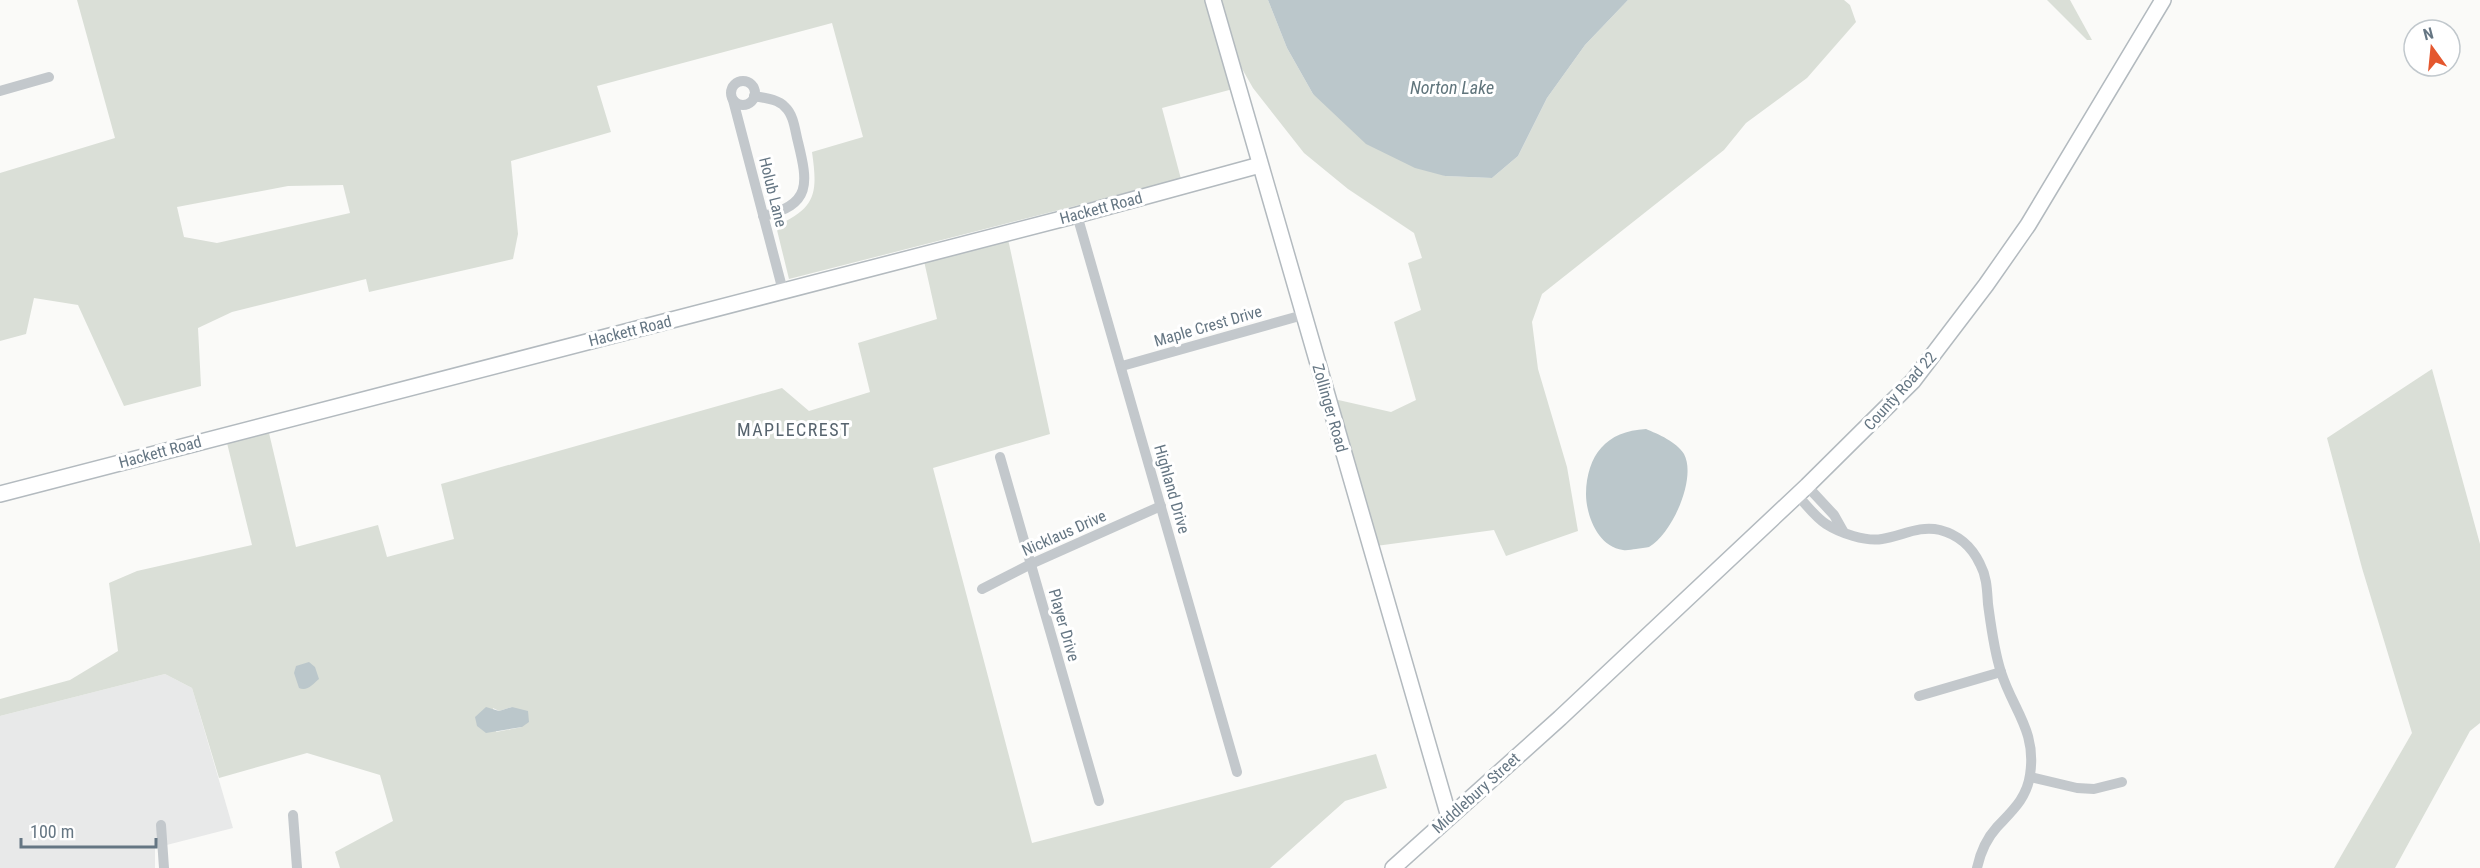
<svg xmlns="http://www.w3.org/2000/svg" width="2480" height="868" font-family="'Roboto Condensed',sans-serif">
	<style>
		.built { fill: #e8e9e9 }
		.green { fill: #dadfd7; fill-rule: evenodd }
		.water { fill: #bbc7cb }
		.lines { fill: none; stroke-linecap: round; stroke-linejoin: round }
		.secondary-casing { stroke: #b3babf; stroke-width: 18 }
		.street { stroke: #c3c8cc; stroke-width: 10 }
		.secondary { stroke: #fff; stroke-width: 15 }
		.labels { text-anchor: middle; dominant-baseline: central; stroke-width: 6; stroke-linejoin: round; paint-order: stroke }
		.street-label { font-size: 16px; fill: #657683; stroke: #fff }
		.water-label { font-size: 18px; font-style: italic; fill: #60757c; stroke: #fff }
		.neighbourhood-label { font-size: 18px; letter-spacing: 1.5px; fill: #57646e; stroke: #fff }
	</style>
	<rect width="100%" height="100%" fill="#fafaf8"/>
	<path class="built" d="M165,674L192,688L233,828L155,848V868H0V716Z"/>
	<g class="green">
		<path d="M77,0H1213L1233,89L1162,108L1181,179L789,279L776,226C816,208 818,194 812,152L863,137L832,23L597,86L611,132L511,161L518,234L513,259L369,292L366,279L232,312L198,328L201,386L124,406L78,305L34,298L26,334L0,341V173L115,138ZM343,185L350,213L217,243L184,237L177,207L288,186Z"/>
		<path d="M1219,0H1268L1287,48L1313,94L1445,176L1492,178L1518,156L1547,98L1585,45L1628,0H1844L1850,5L1856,22L1807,78L1746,123L1724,150L1542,294L1532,322L1538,369L1567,467L1578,531L1506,556L1494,530L1376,546L1334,399L1391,412L1416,400L1394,322L1421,310L1408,263L1422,258L1414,233L1348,189L1304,153L1253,88L1237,60Z"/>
		<path d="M2047,0H2070L2092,40H2087Z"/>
		<path d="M1008,239L1050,434L933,468L1032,843L1376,754L1387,788L1345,801L1270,868H340L335,852L393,821L380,775L307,753L219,778L192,688L165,674L0,716V699L70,680L118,651L109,583L137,571L252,545L227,443L269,433L296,547L378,525L387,557L454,539L441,484L782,388L809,411L870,392L858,343L937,319L924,261ZM512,707L522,727L496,732L493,708L499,711Z"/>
		<path d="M2432,369L2480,544V723L2470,731L2395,868H2334L2412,733L2362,568L2327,438Z"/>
	</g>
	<g class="water">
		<path d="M1268,0H1628L1585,45L1547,98L1518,156L1492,178L1445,176L1415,168L1366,144L1313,94L1287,48Z"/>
		<path d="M1646,429C1658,434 1677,442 1684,454C1697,478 1672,534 1649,547C1646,548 1640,548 1636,549C1632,549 1627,551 1623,550C1598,547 1586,515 1586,494C1587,455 1606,431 1646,429Z"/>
		<path d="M309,662L315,667L319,679C313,684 307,692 299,688L294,673L296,666Z"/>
		<path d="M486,707L499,711L512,707L528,711L529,722L522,727L486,733L477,726L475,717Z"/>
	</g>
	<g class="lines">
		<g class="secondary-casing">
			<g id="secondary">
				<path d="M1213,0L1449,817"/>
				<path d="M0,494L1077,215L1260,165"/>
				<path d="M1393,868L1560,718L1807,486L1913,381L1986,285L2028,225L2163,0"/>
			</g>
		</g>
		<g class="street">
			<circle cx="743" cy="93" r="12"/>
			<path d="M0,91L49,77"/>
			<path d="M754,96C764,98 778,99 785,107C794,115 795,131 798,142C808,183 812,205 763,216"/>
			<path d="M733,100L783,291"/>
			<path d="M1077,215L1237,772"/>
			<path d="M1122,366L1303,315"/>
			<path d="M1000,457L1099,801"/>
			<path d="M1807,486L1834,515L1843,531"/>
			<path d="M1797,495C1806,504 1815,517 1826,524C1840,533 1866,542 1882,539C1902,536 1919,525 1940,530C1959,535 1972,547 1980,564C1987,577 1987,590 1988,604C1991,626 1994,651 2001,672C2013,710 2037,731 2030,775C2027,798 2012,811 1997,827C1987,838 1980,854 1977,868"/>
			<path d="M982,589L1031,564L1161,506"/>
			<path d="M1919,696L2001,672"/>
			<path d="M2030,777L2077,788L2094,789L2122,782"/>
			<path d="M293,815L297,868"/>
			<path d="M161,825L164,868"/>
		</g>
		<use href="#secondary" class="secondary"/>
	</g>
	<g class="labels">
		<g class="street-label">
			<text transform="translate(773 192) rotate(76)">Holub Lane</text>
			<text transform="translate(1101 208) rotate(-15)">Hackett Road</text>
			<text transform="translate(1208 326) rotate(-16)">Maple Crest Drive</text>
			<text transform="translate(630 331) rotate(-14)">Hackett Road</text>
			<text transform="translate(1900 391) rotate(-48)">County Road 22</text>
			<text transform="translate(1330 408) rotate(74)">Zollinger Road</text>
			<text transform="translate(160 452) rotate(-15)">Hackett Road</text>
			<text transform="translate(1172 489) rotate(74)">Highland Drive</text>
			<text transform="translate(1064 533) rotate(-24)">Nicklaus Drive</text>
			<text transform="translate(1064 625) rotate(74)">Player Drive</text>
			<text transform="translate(1476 793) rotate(-42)">Middlebury Street</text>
		</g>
		<g class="water-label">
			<text x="1452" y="87">Norton Lake</text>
		</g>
		<g class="neighbourhood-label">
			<text x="794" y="429">MAPLECREST</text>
		</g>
	</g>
	<g transform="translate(2432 48) rotate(345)"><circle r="28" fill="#ffffff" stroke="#c1c8cd" stroke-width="1.5"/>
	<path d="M0-4.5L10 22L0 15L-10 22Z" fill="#e4572e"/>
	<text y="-9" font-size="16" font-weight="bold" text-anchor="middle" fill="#657683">N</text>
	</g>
	<path d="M21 838v9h135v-9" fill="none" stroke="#657683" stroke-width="3"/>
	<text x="30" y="838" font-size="18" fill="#657683" stroke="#ffffff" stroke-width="4.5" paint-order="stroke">100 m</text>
</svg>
